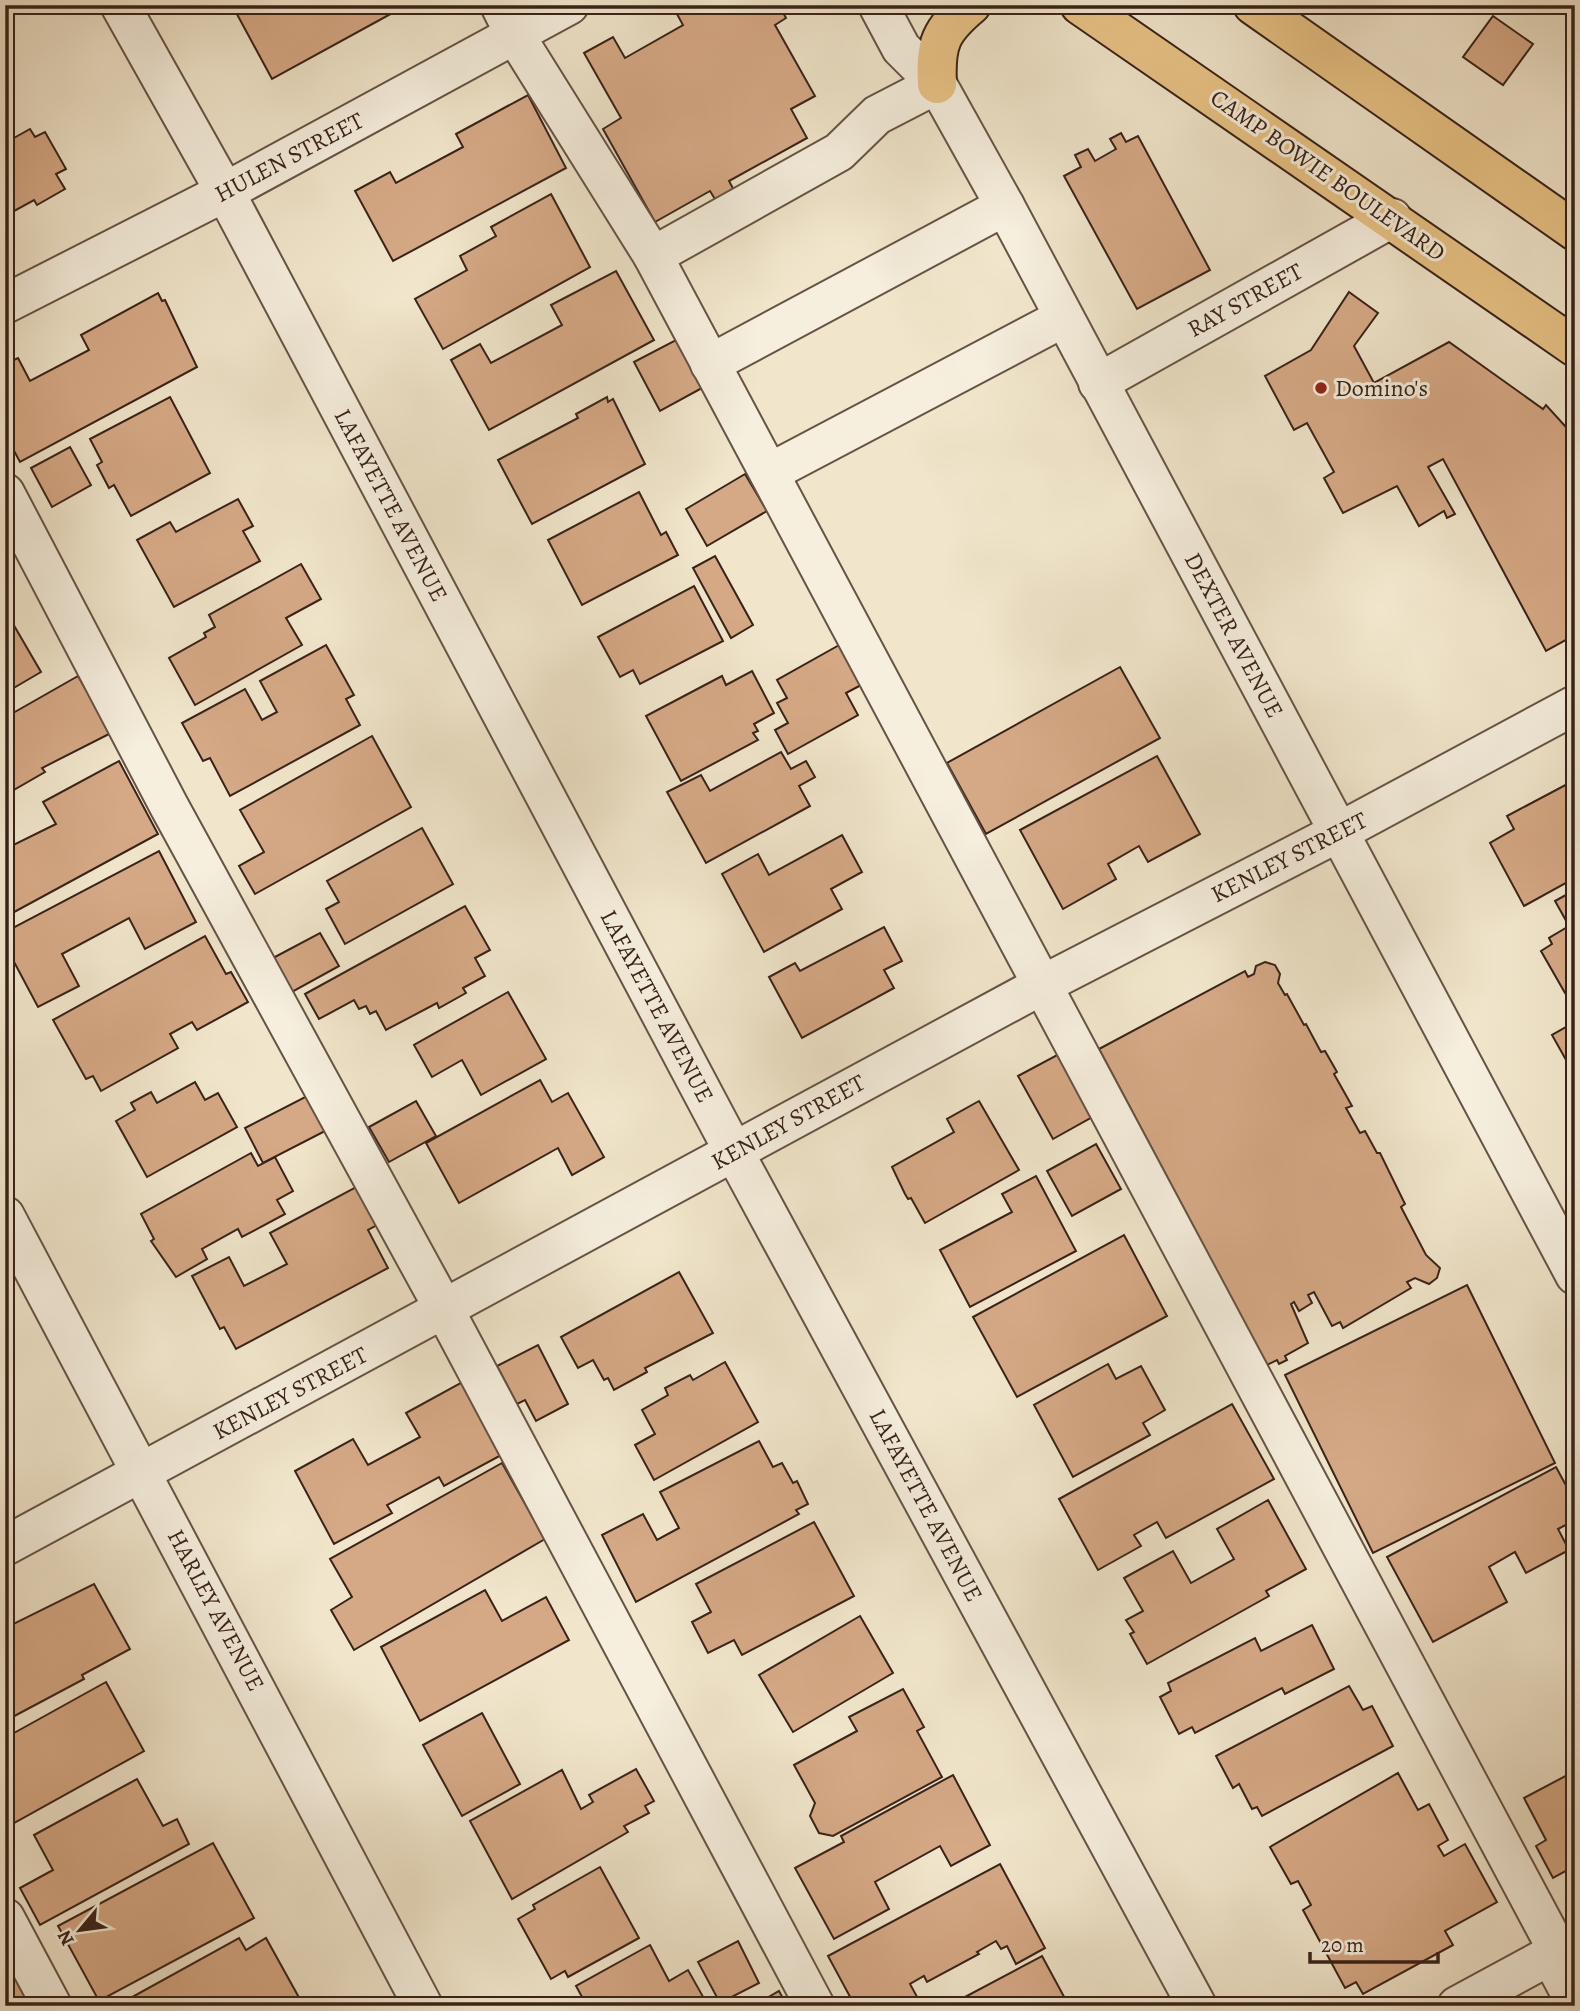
<svg xmlns="http://www.w3.org/2000/svg" width="1580" height="2011" font-family="Alegreya,serif">
	<style>
		.building { fill: #d6a986; stroke: #382219; stroke-width: 2 }
		.lines { fill: none; stroke-linecap: round; stroke-linejoin: round }
		.minor-casing { stroke: #665346; stroke-width: 42 }
		.major-casing { stroke: #382219; stroke-width: 42 }
		.minor { stroke: #f6efde; stroke-width: 38 }
		.major { stroke: #e8c386; stroke-width: 38 }
		.poi-dot { fill: #8f2418; stroke: #f6efde; stroke-width: 2.5 }
		.labels { text-anchor: middle; dominant-baseline: central; stroke-width: 6; stroke-linejoin: round; paint-order: stroke }
		.street-label { font-size: 24px; fill: #382219; stroke: #f6efde }
		.poi-label { font-size: 24px; fill: #382219; stroke: #f6efde; text-anchor: start }
	</style>
	<rect width="100%" height="100%" fill="#f1e6cc"/>
	<filter id="stains"><feTurbulence type="fractalNoise" baseFrequency=".00286" numOctaves="4"/><feColorMatrix values="0 0 0 0 .2 0 0 0 0 .09 0 0 0 0 .02 0 0 0 .5 -.17"/></filter>
	<radialGradient id="worn" r=".72"><stop offset=".6" stop-color="#630" stop-opacity="0"/><stop offset="1" stop-color="#630" stop-opacity=".3"/></radialGradient>
	<g class="building">
		<path d="M232,5H407L272,79Z"/>
		<path d="M672,5H779L786,18L775,25L815,96L791,109L807,138L729,181L736,194L718,204L710,191L655,222L603,129L621,118L584,53L613,37L625,58L683,25Z"/>
		<path d="M1493,16L1533,44L1503,85L1463,57Z"/>
		<path d="M528,95L566,168L393,261L355,191L390,172L396,183L463,147L456,134Z"/>
		<path d="M30,129L35,137L45,132L66,169L56,174L65,189L37,205L34,200L5,216V143Z"/>
		<path d="M1121,133L1126,142L1138,136L1210,270L1137,309L1064,176L1081,167L1075,155L1088,149L1095,161L1116,149L1110,139Z"/>
		<path d="M551,194L590,267L443,349L415,299L467,270L460,256L496,236L491,227Z"/>
		<path d="M616,271L654,340L489,430L451,360L480,344L491,363L562,325L551,305Z"/>
		<path d="M1349,292L1378,313L1354,346L1374,383L1449,342L1543,409L1546,405L1575,437V635L1546,651L1443,459L1428,467L1455,514L1447,518L1444,511L1419,526L1397,486L1343,513L1324,478L1334,472L1307,423L1294,430L1265,376L1311,350Z"/>
		<path d="M158,293L162,301L165,300L197,367L20,462L5,434V364L18,358L30,381L89,350L81,335Z"/>
		<path d="M676,340L702,388L660,411L634,362Z"/>
		<path d="M170,397L210,473L131,516L114,485L109,488L97,465L102,462L90,439Z"/>
		<path d="M607,397L608,402L613,399L645,464L532,524L498,460L578,418L576,414Z"/>
		<path d="M70,447L91,485L52,507L31,468Z"/>
		<path d="M745,474L767,511L707,546L686,509Z"/>
		<path d="M639,492L661,535L666,532L678,555L582,605L548,540Z"/>
		<path d="M238,499L253,526L243,531L260,561L174,607L137,540L170,522L176,532Z"/>
		<path d="M715,556L753,625L731,638L693,568Z"/>
		<path d="M301,564L321,599L286,618L302,645L195,705L169,658L206,637L204,633L215,627L209,615Z"/>
		<path d="M694,586L723,641L640,684L633,670L620,677L598,637Z"/>
		<path d="M5,610L41,672L5,693Z"/>
		<path d="M841,644L863,684L846,693L858,715L788,754L775,730L788,723L777,703L787,698L777,680Z"/>
		<path d="M326,645L354,695L346,699L360,725L230,796L210,758L203,761L182,723L245,689L262,720L277,712L260,681Z"/>
		<path d="M1120,667L1160,738L986,834L947,763Z"/>
		<path d="M752,671L774,713L754,724L758,731L753,733L758,740L681,781L646,716L722,676L726,685Z"/>
		<path d="M78,676L111,733L42,768L45,772L5,795V712L10,709L13,713Z"/>
		<path d="M372,736L411,807L255,894L239,866L264,852L240,810Z"/>
		<path d="M781,752L791,769L806,761L815,777L799,786L810,806L706,863L667,792L701,775L710,791Z"/>
		<path d="M1157,756L1200,834L1148,862L1139,846L1108,864L1116,879L1063,909L1020,830Z"/>
		<path d="M119,761L158,834L5,917V849L56,824L43,802Z"/>
		<path d="M1575,780V878L1524,906L1490,843L1514,829L1507,816Z"/>
		<path d="M422,828L453,884L345,944L326,909L339,902L327,881Z"/>
		<path d="M842,835L862,872L831,889L842,909L764,952L722,874L758,854L769,875Z"/>
		<path d="M159,851L196,922L145,949L129,918L62,954L79,986L38,1007L5,945V932Z"/>
		<path d="M1575,890V988L1565,993L1541,951L1552,944L1549,938L1569,926L1555,901Z"/>
		<path d="M465,906L490,950L475,958L485,976L463,988L466,993L439,1008L437,1003L386,1030L376,1011L370,1014L366,1006L359,1009L354,1000L319,1019L305,994Z"/>
		<path d="M884,927L902,961L884,970L894,988L802,1038L769,977L795,963L800,971Z"/>
		<path d="M320,933L339,966L292,992L273,958Z"/>
		<path d="M205,936L226,974L231,972L248,1002L197,1030L192,1022L170,1034L178,1048L101,1091L93,1076L86,1079L53,1020Z"/>
		<path d="M1265,962L1275,965L1280,974L1278,983L1285,995L1287,994L1304,1025L1306,1024L1321,1052L1325,1051L1337,1072L1334,1074L1352,1106L1346,1108L1360,1133L1365,1131L1377,1153H1380L1405,1204L1401,1207L1426,1255L1440,1268L1437,1278L1429,1284L1415,1278L1407,1282L1411,1288L1343,1328L1340,1322L1332,1326L1314,1292L1308,1295L1312,1303L1299,1311L1294,1302L1291,1304L1308,1343L1285,1356L1287,1360L1279,1364L1277,1360L1267,1365L1099,1049L1245,971L1248,977L1254,974L1256,966Z"/>
		<path d="M508,992L546,1059L481,1095L462,1060L432,1077L414,1045Z"/>
		<path d="M1575,1022V1076L1552,1035Z"/>
		<path d="M1059,1054L1094,1116L1053,1139L1018,1076Z"/>
		<path d="M540,1080L552,1102L568,1093L604,1157L572,1175L558,1148L459,1203L426,1143Z"/>
		<path d="M195,1082L205,1100L218,1093L237,1127L147,1177L116,1121L135,1110L131,1103L151,1092L157,1103Z"/>
		<path d="M311,1094L329,1129L263,1163L245,1128Z"/>
		<path d="M416,1101L436,1136L389,1162L369,1127Z"/>
		<path d="M979,1101L1019,1170L925,1223L911,1198L908,1199L905,1194L892,1167L954,1132L947,1119Z"/>
		<path d="M1096,1144L1121,1189L1072,1216L1047,1171Z"/>
		<path d="M251,1153L258,1166L275,1157L293,1191L277,1200L285,1214L242,1237L238,1229L202,1249L207,1259L176,1277L151,1241L154,1239L141,1214Z"/>
		<path d="M1036,1176L1076,1251L970,1307L940,1250L1012,1212L1002,1194Z"/>
		<path d="M358,1186L377,1225L368,1230L388,1268L236,1349L224,1327L220,1329L192,1276L229,1257L244,1286L287,1264L270,1233Z"/>
		<path d="M1124,1235L1167,1316L1017,1397L973,1317Z"/>
		<path d="M679,1272L713,1333L645,1368L647,1372L614,1390L608,1378L604,1380L593,1360L578,1368L561,1337Z"/>
		<path d="M1467,1285L1555,1463L1373,1553L1285,1375Z"/>
		<path d="M538,1345L568,1404L536,1421L525,1400L517,1404L497,1366Z"/>
		<path d="M725,1362L758,1422L654,1480L635,1445L655,1434L642,1410L668,1395L665,1388L690,1375L693,1380Z"/>
		<path d="M1108,1364L1116,1379L1141,1366L1165,1410L1143,1423L1150,1435L1073,1477L1034,1405Z"/>
		<path d="M466,1380L505,1453L444,1486L439,1477L387,1505L392,1513L334,1544L295,1471L353,1439L368,1465L420,1437L406,1413Z"/>
		<path d="M1232,1404L1274,1479L1166,1538L1157,1522L1134,1535L1141,1546L1098,1570L1059,1499Z"/>
		<path d="M759,1441L773,1467L782,1463L793,1483L797,1481L808,1504L796,1510L799,1514L636,1602L602,1535L643,1514L657,1540L679,1528L660,1492Z"/>
		<path d="M502,1463L545,1539L354,1650L331,1610L352,1597L330,1559Z"/>
		<path d="M1556,1467L1575,1502V1520L1558,1529L1569,1550L1526,1573L1515,1552L1489,1567L1507,1602L1433,1642L1387,1557Z"/>
		<path d="M1268,1500L1306,1569L1266,1591L1269,1596L1147,1664L1130,1634L1134,1632L1126,1620L1143,1611L1124,1578L1173,1551L1191,1583L1234,1559L1217,1529Z"/>
		<path d="M814,1522L854,1596L742,1655L734,1640L708,1653L692,1622L711,1612L696,1584Z"/>
		<path d="M94,1584L130,1649L82,1675L84,1679L5,1721V1628Z"/>
		<path d="M485,1590L502,1621L546,1597L569,1640L420,1721L381,1647Z"/>
		<path d="M860,1616L893,1673L793,1732L759,1675Z"/>
		<path d="M1312,1625L1334,1669L1285,1694L1282,1688L1195,1733L1192,1727L1179,1734L1160,1697L1171,1691L1168,1683L1255,1638L1261,1651Z"/>
		<path d="M106,1682L144,1751L5,1828V1738Z"/>
		<path d="M1349,1686L1363,1710L1372,1706L1393,1746L1262,1816L1257,1807L1252,1809L1239,1784L1233,1788L1216,1756Z"/>
		<path d="M903,1689L924,1727L917,1731L942,1777L833,1836L819,1833L810,1816L815,1803L794,1765L857,1731L849,1717Z"/>
		<path d="M482,1713L520,1784L462,1816L423,1745Z"/>
		<path d="M636,1769L654,1801L645,1806L649,1813L624,1826L628,1832L512,1899L470,1821L562,1770L581,1809L593,1802L589,1795Z"/>
		<path d="M1575,1771V1866L1553,1878L1536,1846L1546,1840L1524,1798Z"/>
		<path d="M1398,1773L1418,1810L1429,1804L1448,1840L1438,1846L1444,1856L1465,1844L1497,1902L1445,1931L1453,1945L1363,1994L1356,1982L1345,1988L1303,1910L1311,1905L1298,1881L1291,1884L1270,1847Z"/>
		<path d="M953,1775L990,1845L951,1866L940,1846L875,1882L889,1909L834,1939L795,1868L844,1842L841,1836Z"/>
		<path d="M137,1779L163,1826L177,1819L189,1844L40,1925L20,1888L53,1870L34,1835Z"/>
		<path d="M213,1843L254,1918L99,2001L58,1926Z"/>
		<path d="M1000,1864L1045,1948L1016,1964L1007,1946L1001,1949L996,1941L977,1952L979,1954L927,1982L924,1976L910,1984L922,2006H855L828,1956Z"/>
		<path d="M600,1867L639,1938L568,1977L565,1971L551,1979L518,1919L535,1909L533,1905Z"/>
		<path d="M239,1938L246,1950L266,1938L302,2003L297,2006H116Z"/>
		<path d="M738,1941L759,1983L720,2003L698,1962Z"/>
		<path d="M650,1945L669,1981L688,1970L706,2002L699,2006H587L576,1986Z"/>
		<path d="M1042,1956L1069,2006H948Z"/>
		<path d="M6,1961L30,2006H5Z"/>
		<path d="M779,1991L787,2006H753Z"/>
	</g>
	<g class="lines">
		<g class="minor-casing">
			<g id="minor">
				<path d="M120,5L225,192L734,1152L1197,2006"/>
				<path d="M500,5L515,35L653,256L1558,1951"/>
				<path d="M878,5L901,48L937,84L1005,206L1575,1275"/>
				<path d="M653,256L839,152L877,115L937,84"/>
				<path d="M5,304L225,192L569,5"/>
				<path d="M710,364L1005,206"/>
				<path d="M1098,383L1392,218"/>
				<path d="M769,473L1063,318"/>
				<path d="M5,493L169,806L444,1309L815,2006"/>
				<path d="M5,1216L423,2006"/>
				<path d="M5,1546L1042,985L1339,832L1575,705"/>
				<path d="M5,1918L52,2006"/>
				<path d="M1550,1955L1575,2002"/>
				<path d="M1457,2006L1575,1942"/>
			</g>
		</g>
		<g class="major-casing">
			<g id="major">
				<path d="M1080,5L1575,347"/>
				<path d="M1253,5L1575,231"/>
				<path d="M937,84C935,44 940,31 971,5"/>
			</g>
		</g>
		<use href="#minor" class="minor"/>
		<use href="#major" class="major"/>
	</g>
	<circle class="poi-dot" cx="1321" cy="388" r="7"/>
	<g class="labels">
		<g class="street-label">
			<text transform="translate(289 157) rotate(-28)">HULEN STREET</text>
			<text transform="translate(1328 175) rotate(35)">CAMP BOWIE BOULEVARD</text>
			<text transform="translate(1245 300) rotate(-29)">RAY STREET</text>
			<text transform="translate(391 505) rotate(62)">LAFAYETTE AVENUE</text>
			<text transform="translate(1234 635) rotate(62)">DEXTER AVENUE</text>
			<text transform="translate(1289 857) rotate(-27)">KENLEY STREET</text>
			<text transform="translate(657 1006) rotate(62)">LAFAYETTE AVENUE</text>
			<text transform="translate(788 1122) rotate(-29)">KENLEY STREET</text>
			<text transform="translate(290 1393) rotate(-28)">KENLEY STREET</text>
			<text transform="translate(926 1505) rotate(62)">LAFAYETTE AVENUE</text>
			<text transform="translate(216 1610) rotate(62)">HARLEY AVENUE</text>
		</g>
		<g class="poi-label">
			<text x="1335" y="388">Domino's</text>
		</g>
	</g>
	<rect width="1580" height="2011" fill="none" stroke="#f1e6cc" stroke-width="28"/>
	<rect x="7" y="7" width="1566" height="1997" fill="none" stroke="#382219" stroke-width="3.5"/>
	<rect x="14" y="14" width="1552" height="1983" fill="none" stroke="#382219" stroke-width="2"/>
	<g transform="translate(80 1930) rotate(241)" stroke="#f6efde" stroke-width="5" paint-order="stroke">
	<path d="M0-5L12 26L0 18L-12 26Z" fill="#382219"/>
	<text y="-10" font-size="19" font-weight="bold" text-anchor="middle" fill="#382219">N</text>
	</g>
	<path d="M1310 1952v10h128v-10" fill="none" stroke="#382219" stroke-width="3.5"/>
	<text x="1321" y="1952" font-size="21" fill="#382219" stroke="#f6efde" stroke-width="5" paint-order="stroke">20 m</text>
	<rect width="100%" height="100%" filter="url(#stains)"/>
	<rect width="100%" height="100%" fill="url(#worn)"/>
</svg>
